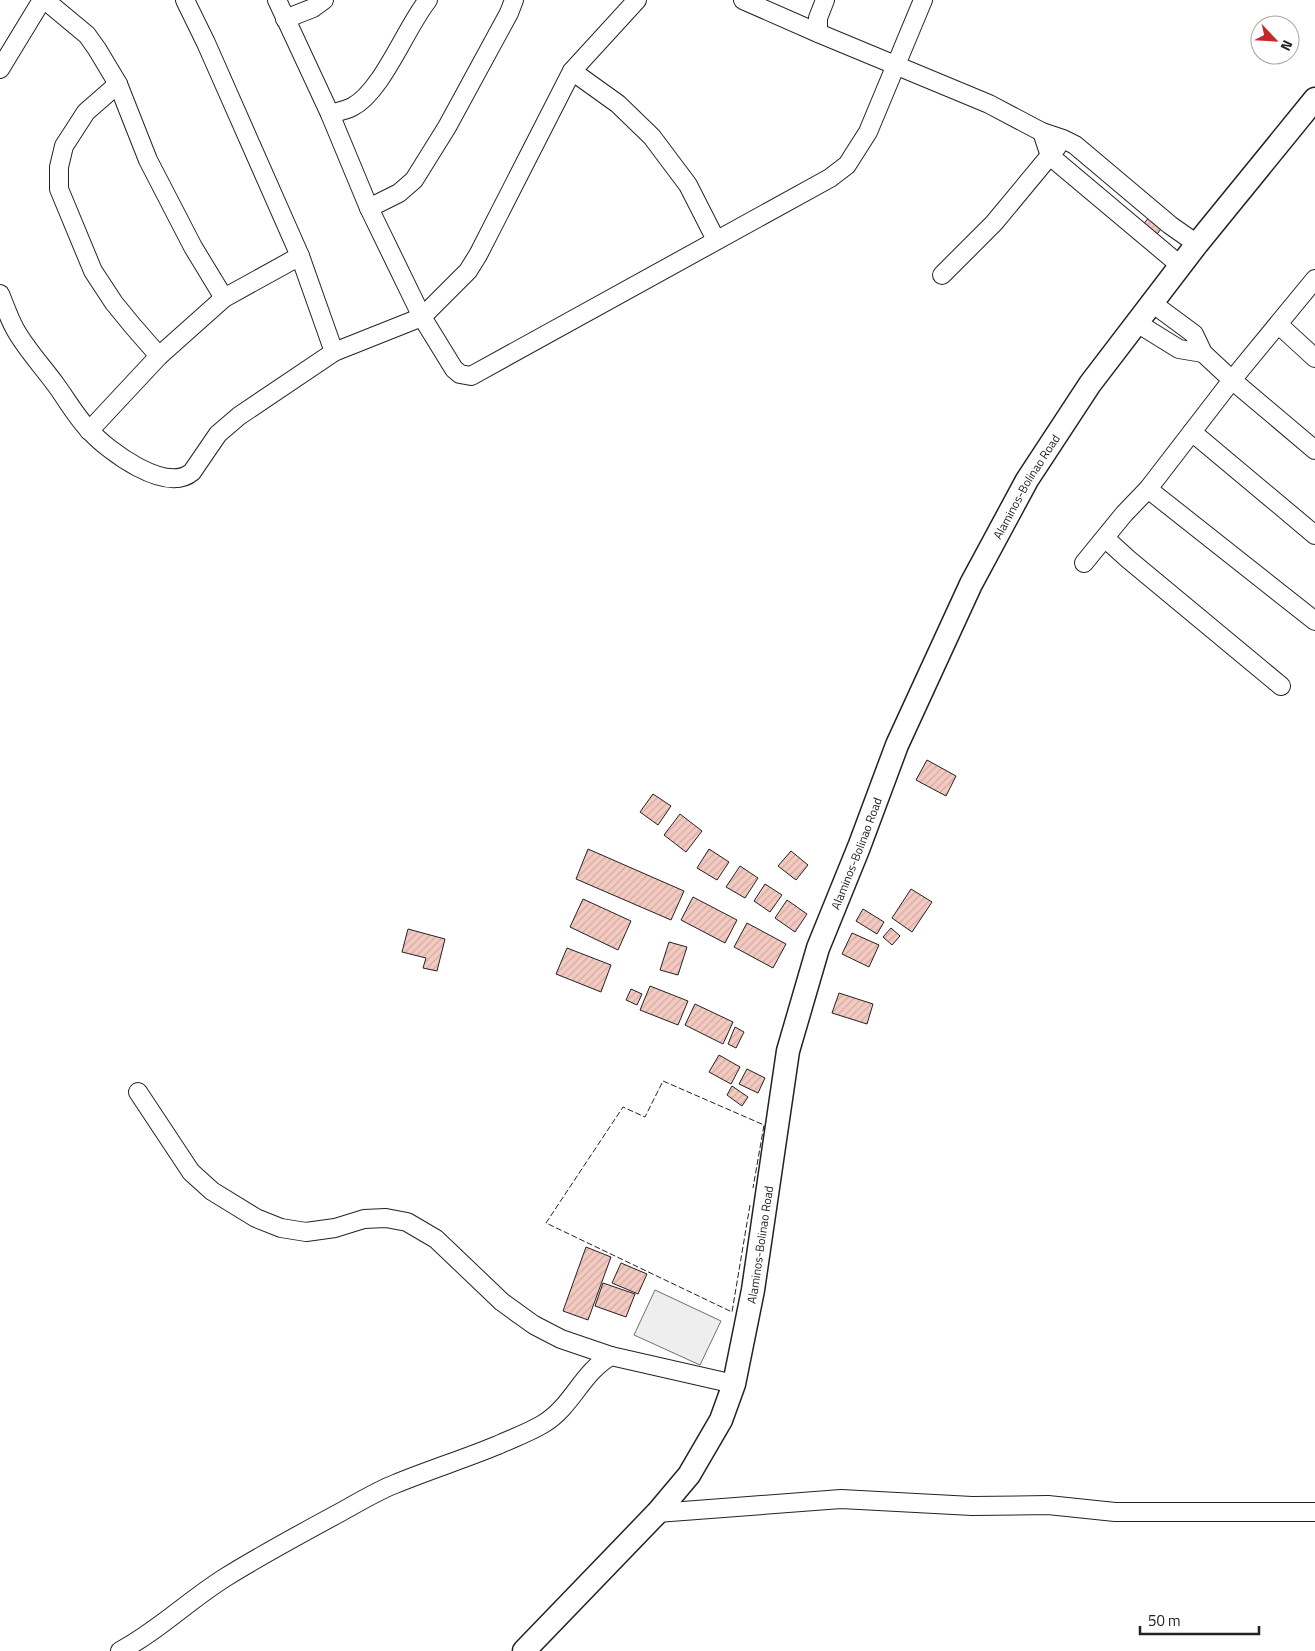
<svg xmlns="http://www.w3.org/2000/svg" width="1315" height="1651" font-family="'Titillium Web',sans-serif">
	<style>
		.green { fill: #eee; stroke: #6f6f6f }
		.building { fill: url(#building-hatch); stroke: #222 }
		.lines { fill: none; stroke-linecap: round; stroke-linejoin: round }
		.minor-casing { stroke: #222; stroke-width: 20 }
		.major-casing { stroke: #222; stroke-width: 25 }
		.minor { stroke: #fff; stroke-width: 18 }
		.major { stroke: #fff; stroke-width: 22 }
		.fence { stroke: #222; stroke-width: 1; stroke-dasharray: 6 2.5; stroke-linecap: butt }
		.labels { text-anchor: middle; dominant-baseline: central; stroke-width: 4; stroke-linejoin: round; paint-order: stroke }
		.street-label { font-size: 12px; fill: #222; stroke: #fff }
	</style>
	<defs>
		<pattern id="building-hatch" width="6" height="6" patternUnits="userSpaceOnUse" patternTransform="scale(1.25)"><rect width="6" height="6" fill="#f3c9c0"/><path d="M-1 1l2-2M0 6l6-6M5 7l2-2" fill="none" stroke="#d0aca5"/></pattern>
	</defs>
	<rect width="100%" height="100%" fill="#fff"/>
	<path class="green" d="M655,1290L721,1321L700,1365L634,1335Z"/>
	<g class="building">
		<path d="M1151,215L1164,225L1154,238L1141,227Z"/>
		<path d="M927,760L956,776L946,796L916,780Z"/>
		<path d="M653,794L671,806L658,825L640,812Z"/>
		<path d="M680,814L702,831L686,852L664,835Z"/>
		<path d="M588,849L684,891L671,920L576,879Z"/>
		<path d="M709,849L729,862L717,880L697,868Z"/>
		<path d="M791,851L808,865L796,880L778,866Z"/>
		<path d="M740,866L758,878L745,898L726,887Z"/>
		<path d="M765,884L782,895L770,912L754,901Z"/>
		<path d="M911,889L932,902L912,932L892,918Z"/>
		<path d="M693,897L737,920L725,943L681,920Z"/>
		<path d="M583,899L631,921L618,950L570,927Z"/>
		<path d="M787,900L807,914L795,932L775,918Z"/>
		<path d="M863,909L884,922L877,934L856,921Z"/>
		<path d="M747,923L786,944L773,968L734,947Z"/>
		<path d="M891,928L900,936L892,945L883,937Z"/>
		<path d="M408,929L445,939L437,971L423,968L426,958L402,952Z"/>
		<path d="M852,933L879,945L869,967L842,954Z"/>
		<path d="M669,942L687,947L678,975L660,970Z"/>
		<path d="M567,948L611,965L601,992L556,974Z"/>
		<path d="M650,986L688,1001L678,1025L640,1010Z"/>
		<path d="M631,989L642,994L637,1005L626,1000Z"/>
		<path d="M839,993L873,1004L867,1024L832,1013Z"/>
		<path d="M695,1004L733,1022L723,1044L685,1025Z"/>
		<path d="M735,1027L744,1032L736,1048L728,1044Z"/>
		<path d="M719,1055L740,1067L731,1084L709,1072Z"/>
		<path d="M747,1069L765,1078L758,1093L739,1084Z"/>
		<path d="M732,1086L748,1097L742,1106L727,1095Z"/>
		<path d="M586,1247L611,1257L588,1320L563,1311Z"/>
		<path d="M621,1263L647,1274L638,1294L612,1283Z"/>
		<path d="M603,1283L635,1294L626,1317L595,1306Z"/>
	</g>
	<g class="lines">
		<g class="minor-casing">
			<g id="minor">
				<path d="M45,0L87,35L97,49L118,84L148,160L193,247L224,298"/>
				<path d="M185,0L206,43L300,256L334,352"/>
				<path d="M277,0L330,114L369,208L422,317L454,369L460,374L471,376L830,178L847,165L868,132L923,0"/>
				<path d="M743,0L818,33L989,104L1042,132L1063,139L1075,145L1170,225L1197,244"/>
				<path d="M285,19L313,8L324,0"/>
				<path d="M818,33V18L825,0"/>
				<path d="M0,69L42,0"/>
				<path d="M572,71L618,104L652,137L688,185L716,240"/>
				<path d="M118,84L86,112L64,146L59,167V189L93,271L114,303L132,325L159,356"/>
				<path d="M330,114C337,112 346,110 352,107C382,92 406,27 428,0"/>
				<path d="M1042,132L1050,156L1181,266"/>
				<path d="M369,208L399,193L414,180L447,127L509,13L514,0"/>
				<path d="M942,275L994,223L1057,147"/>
				<path d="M0,294C5,306 9,318 15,329C26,349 43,367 56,385C67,400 77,418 90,431C108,451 166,494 192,472L218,434L239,416L334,352L422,317L468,271L478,255L572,71L637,0"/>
				<path d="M1152,303L1194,334L1203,353L1232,380L1315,450"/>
				<path d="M1137,323L1179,349L1203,353"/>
				<path d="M1279,325L1315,358"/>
				<path d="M89,431L159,356L224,298L300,256"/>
				<path d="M1192,432L1315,535"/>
				<path d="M1148,489L1315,621"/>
				<path d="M1106,539L1128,559L1281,686"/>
				<path d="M1084,563L1124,514L1148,489L1232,380L1315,279"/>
				<path d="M138,1092L191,1172L212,1191L256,1218L281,1228L306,1232L335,1228L364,1219L386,1218L407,1222L436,1239L502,1302L534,1325L561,1339L611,1356"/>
				<path d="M657,1513L841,1499L972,1506L1048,1505L1115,1512H1315"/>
				<path d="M120,1651C158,1631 189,1600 226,1577C263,1554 302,1533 341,1512C359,1502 377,1491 395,1484C429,1470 464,1459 498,1445C513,1438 528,1433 543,1424C572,1407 582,1372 611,1356L734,1384"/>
			</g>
		</g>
		<g class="major-casing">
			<g id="major">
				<path id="s1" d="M524,1651L657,1513L689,1475L721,1420L734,1384L753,1290L788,1051L818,948L859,847L897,745L971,584L1027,480L1090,384L1197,244L1315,99"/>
			</g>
		</g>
		<use href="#minor" class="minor"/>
		<use href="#major" class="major"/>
		<path class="fence" d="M750,1205L732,1312L546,1223L623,1107L645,1117L663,1081L764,1125L753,1188"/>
	</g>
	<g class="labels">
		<g class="street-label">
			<text stroke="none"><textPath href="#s1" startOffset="1295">Alaminos-Bolinao Road</textPath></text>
			<text stroke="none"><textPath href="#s1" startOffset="890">Alaminos-Bolinao Road</textPath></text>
			<text stroke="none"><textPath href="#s1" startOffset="485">Alaminos-Bolinao Road</textPath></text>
		</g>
	</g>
	<g transform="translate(1275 40) rotate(115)"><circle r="24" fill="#ffffff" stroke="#a7a7a7"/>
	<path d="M0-4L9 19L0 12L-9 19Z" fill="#c62828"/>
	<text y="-8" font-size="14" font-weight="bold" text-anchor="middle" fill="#222222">N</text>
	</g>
	<path d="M1140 1626v8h119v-8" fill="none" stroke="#222222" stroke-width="2.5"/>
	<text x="1148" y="1626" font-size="15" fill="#222222" stroke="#ffffff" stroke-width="4" paint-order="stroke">50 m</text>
</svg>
